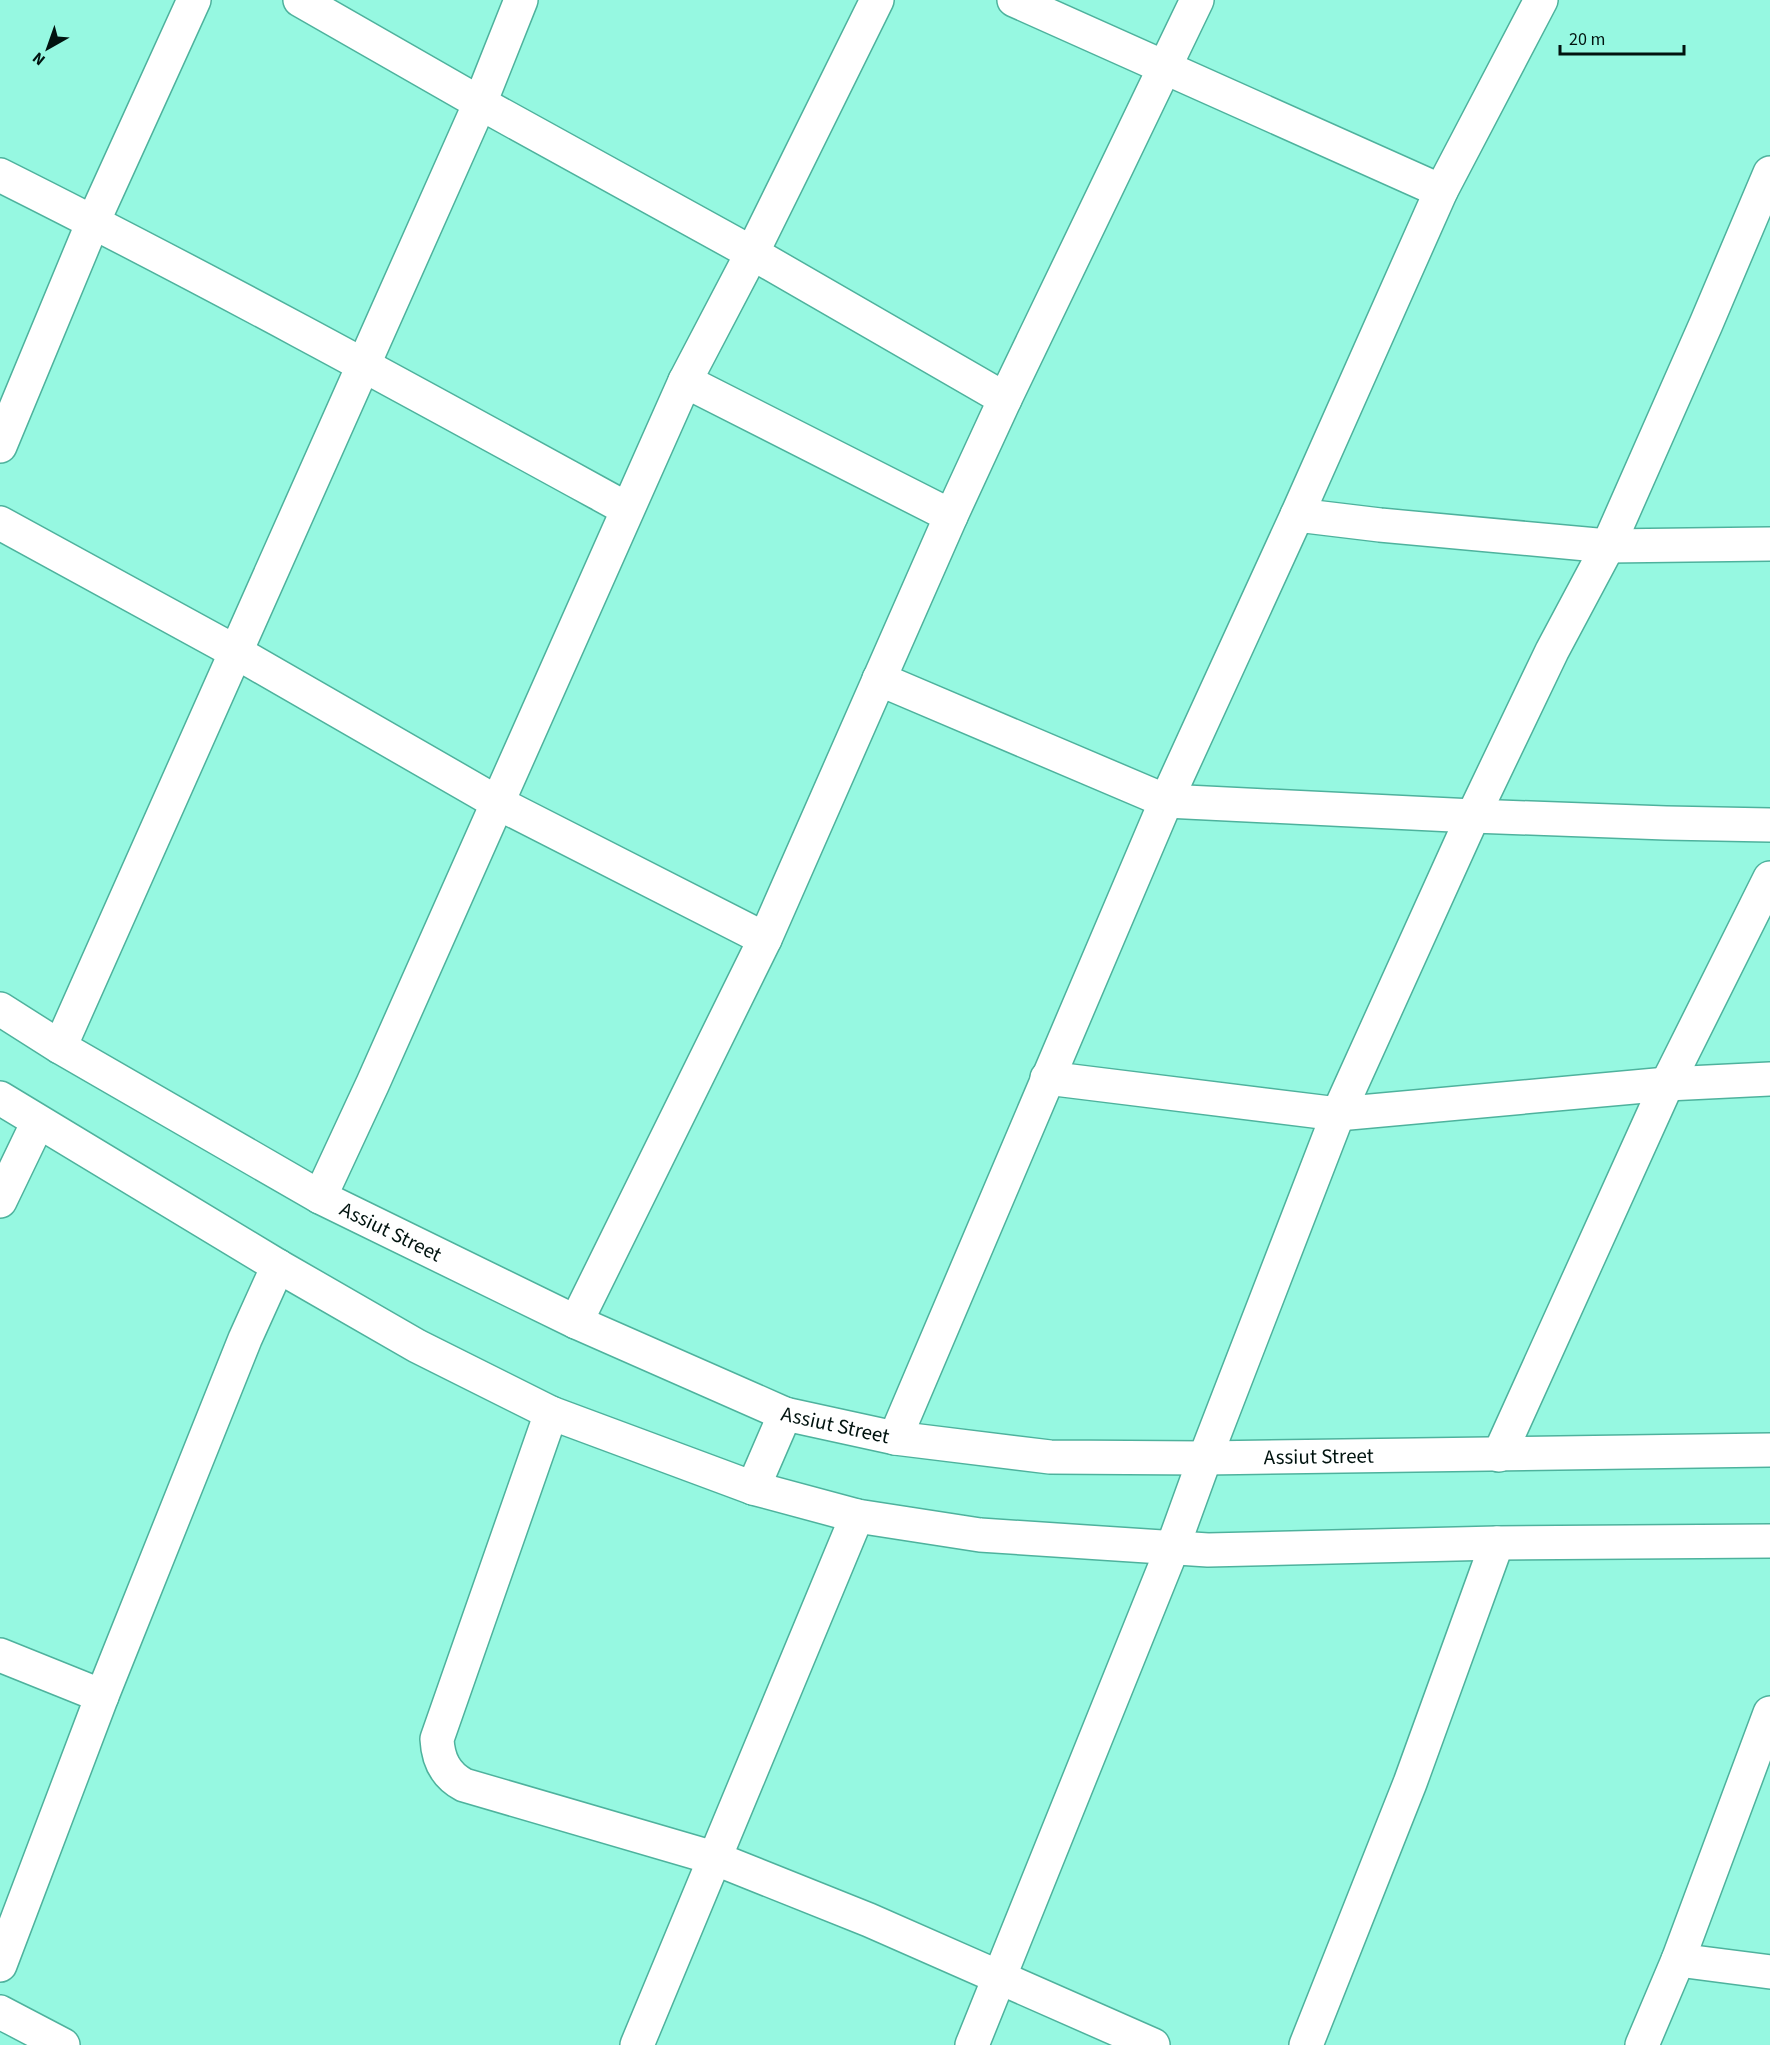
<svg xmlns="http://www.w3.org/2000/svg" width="1770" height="2045" font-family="'Source Sans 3',sans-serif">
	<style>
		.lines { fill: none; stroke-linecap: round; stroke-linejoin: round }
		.minor-casing { stroke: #4eb29d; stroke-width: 36 }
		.tertiary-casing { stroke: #4eb29d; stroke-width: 36 }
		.minor { stroke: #fff; stroke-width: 33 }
		.tertiary { stroke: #fff; stroke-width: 33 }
		.labels { text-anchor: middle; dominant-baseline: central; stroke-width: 5; stroke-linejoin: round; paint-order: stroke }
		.street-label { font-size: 21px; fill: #01130f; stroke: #96f8e1 }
	</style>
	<rect width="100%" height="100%" fill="#96f8e1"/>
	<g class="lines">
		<g class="minor-casing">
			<g id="minor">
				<path d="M300,0L480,103L752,253L1005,399"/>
				<path d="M1014,0L1441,191"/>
				<path d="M0,175C212,281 419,395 627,509"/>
				<path d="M0,446L93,222L194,0"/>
				<path d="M1297,515L1380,525L1608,546L1770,544"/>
				<path d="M951,516L1005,399L1197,0"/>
				<path d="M0,523L234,651L498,803L765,939"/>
				<path d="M879,679L1166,801L1473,816L1666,823L1770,825"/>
				<path d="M60,1047L480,103L521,0"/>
				<path d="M1047,1078L1338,1114L1667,1084L1770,1079"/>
				<path d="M320,1197L373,1083L685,381L752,253L877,0"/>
				<path d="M0,1201L38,1122"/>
				<path d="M576,1322L765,939L951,516L685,381"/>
				<path d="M551,1413L437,1739C438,1759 445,1775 464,1785L714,1858L869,1920L1153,2045"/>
				<path d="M895,1438L1166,801L1297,515L1441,191L1541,0"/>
				<path d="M1499,1455L1667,1084L1770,878"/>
				<path d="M0,1655L102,1696"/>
				<path d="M1678,1960L1770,1972"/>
				<path d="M0,1965L102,1696L245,1339L278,1266"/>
				<path d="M0,2012L63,2045"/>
				<path d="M637,2045L857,1516"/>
				<path d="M972,2045L1172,1549L1205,1458L1338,1114L1473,816L1552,651L1608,546L1706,324L1770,173"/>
				<path d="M1306,2045L1410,1783L1497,1543"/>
				<path d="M1642,2045L1678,1960L1770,1713"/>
			</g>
		</g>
		<g class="tertiary-casing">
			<g id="tertiary">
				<path id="s1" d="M0,1009L60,1047L320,1197L576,1322L785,1414L895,1438L1050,1457L1205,1458L1770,1450"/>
				<path d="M0,1098L278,1266L417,1346L551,1413L753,1488L857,1516L980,1535L1208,1550L1497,1543L1770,1541"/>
				<path d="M753,1488L785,1414"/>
			</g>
		</g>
		<use href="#minor" class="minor"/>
		<use href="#tertiary" class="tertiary"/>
	</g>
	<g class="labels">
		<g class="street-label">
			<text stroke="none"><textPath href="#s1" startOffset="450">Assiut Street</textPath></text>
			<text stroke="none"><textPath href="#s1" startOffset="936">Assiut Street</textPath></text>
			<text stroke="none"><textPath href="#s1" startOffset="1422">Assiut Street</textPath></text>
		</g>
	</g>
	<g transform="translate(48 48) rotate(220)" stroke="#96f8e1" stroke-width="4.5" paint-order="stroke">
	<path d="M0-4.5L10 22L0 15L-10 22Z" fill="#01130f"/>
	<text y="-9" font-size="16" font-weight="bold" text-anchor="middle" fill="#01130f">N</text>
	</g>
	<path d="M1560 45v9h124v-9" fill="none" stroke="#01130f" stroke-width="3"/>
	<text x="1569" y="45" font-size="18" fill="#01130f" stroke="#96f8e1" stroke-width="4.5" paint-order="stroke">20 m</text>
</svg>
